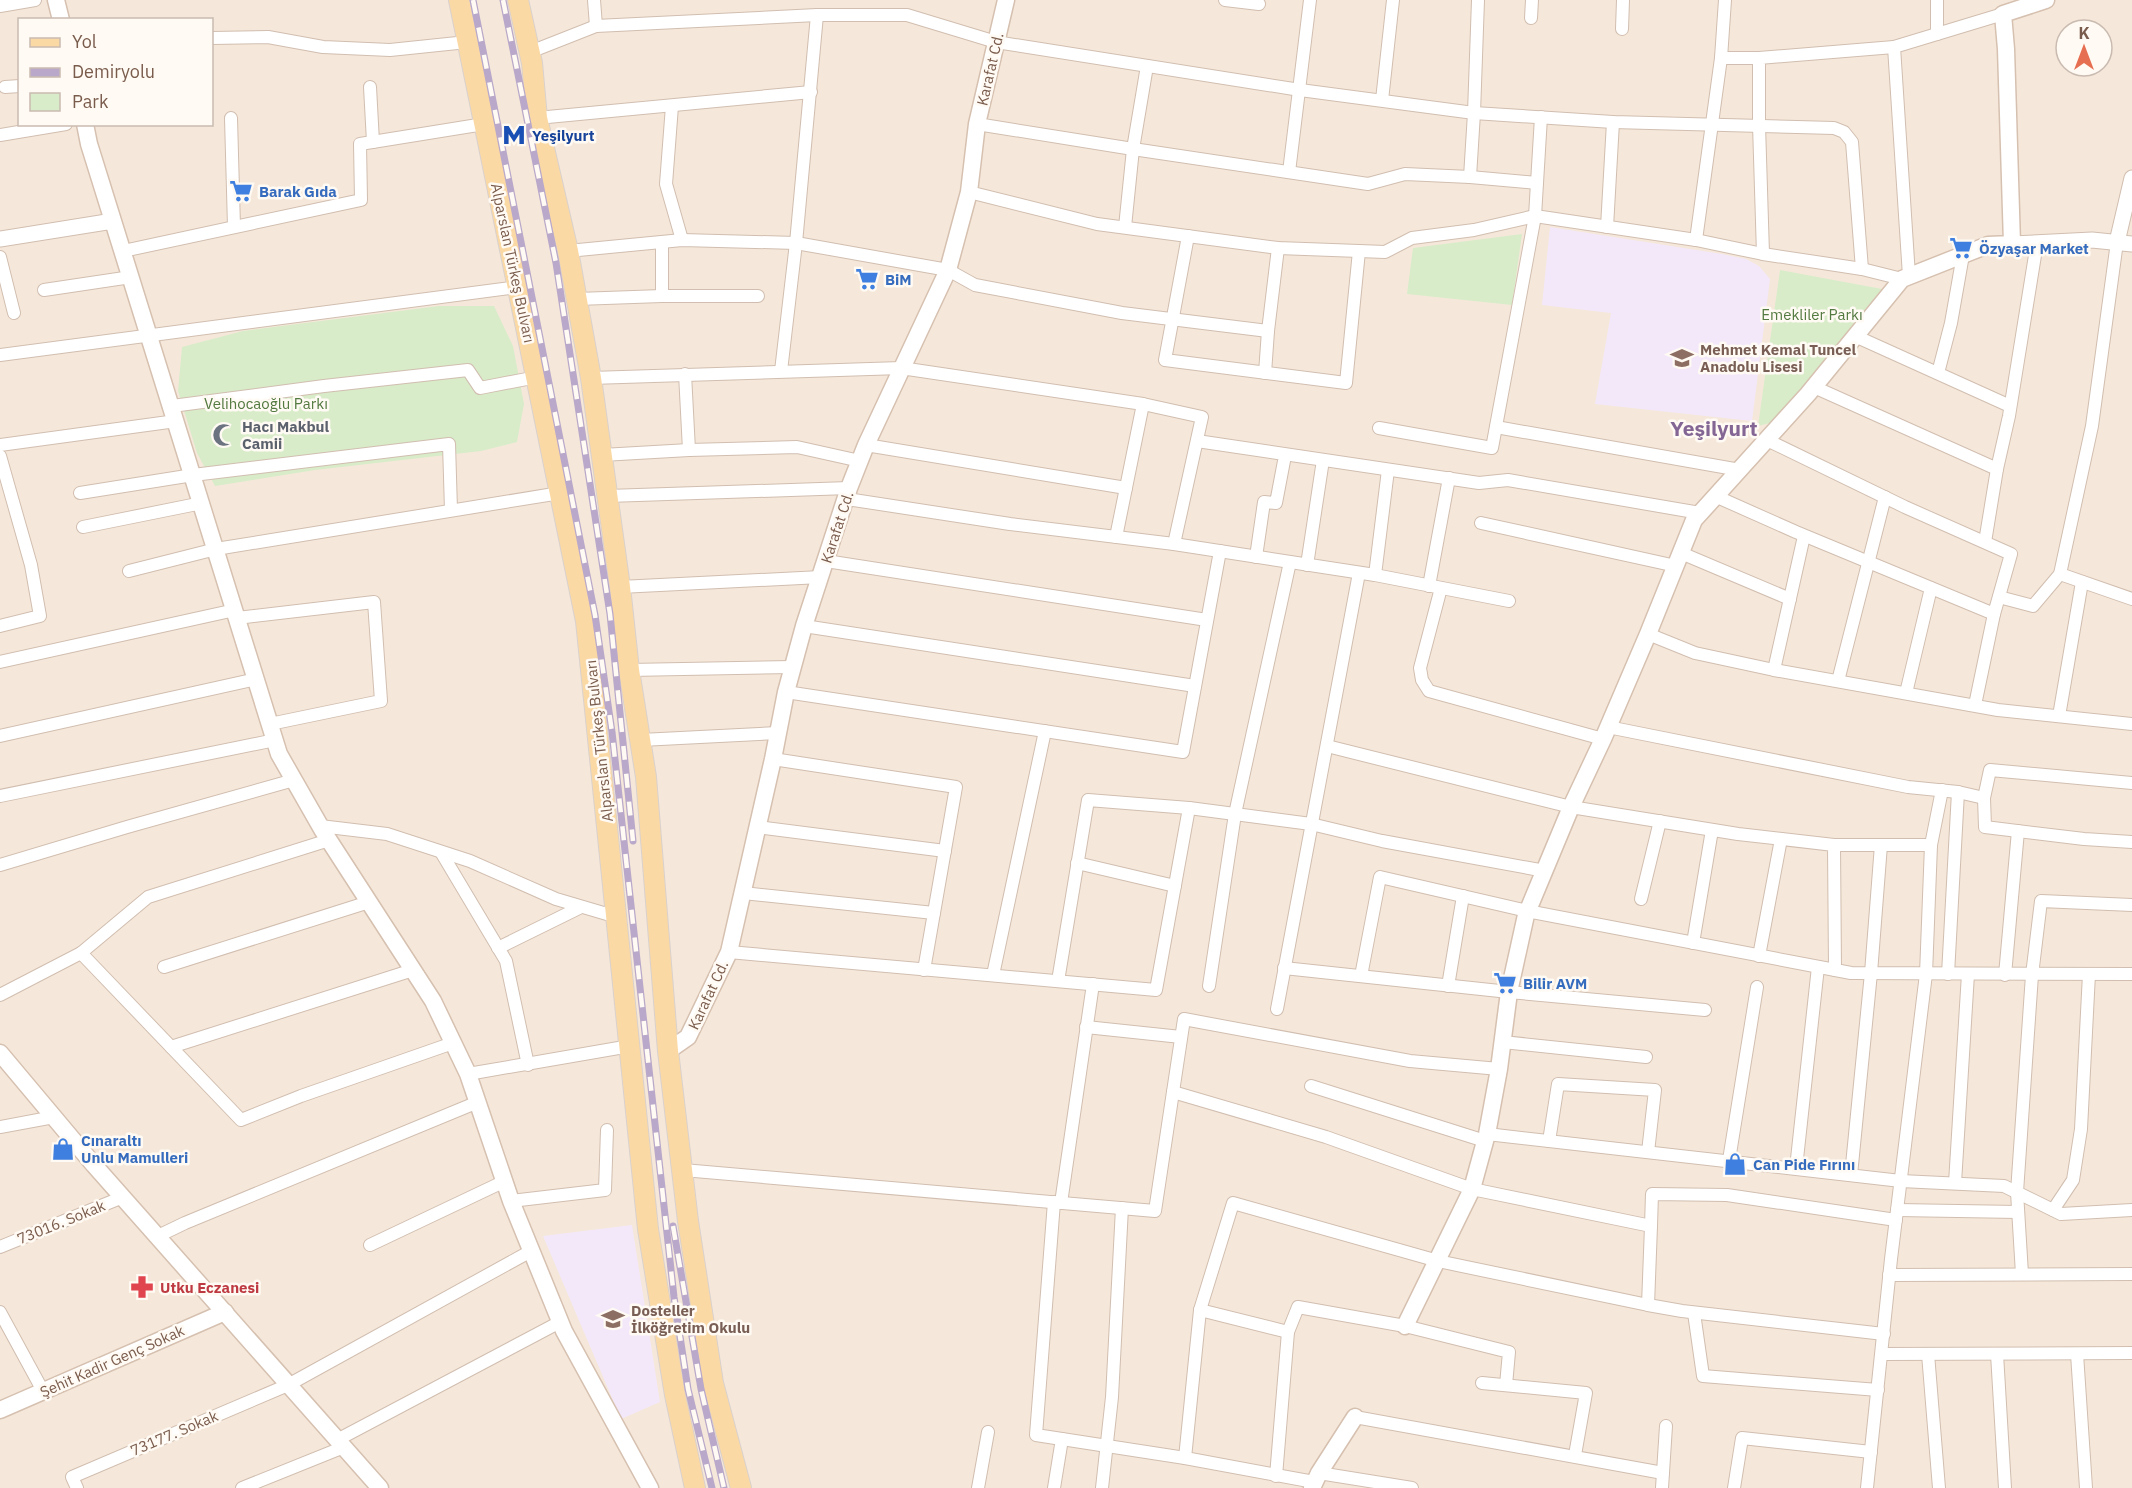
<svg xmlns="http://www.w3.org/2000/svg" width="2132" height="1488" font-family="'IBM Plex Sans',sans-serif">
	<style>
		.residential { fill: #f5e8da; fill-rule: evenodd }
		.education { fill: #f3e8fa }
		.green { fill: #d8ecc9 }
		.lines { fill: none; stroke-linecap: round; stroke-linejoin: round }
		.minor-casing { stroke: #d1beb0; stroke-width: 14 }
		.tertiary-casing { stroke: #d1beb0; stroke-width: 17 }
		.secondary-casing { stroke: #d6c0b0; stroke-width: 19 }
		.primary-casing { stroke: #dad1cd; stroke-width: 22 }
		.minor { stroke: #fff; stroke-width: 12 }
		.tertiary { stroke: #fff; stroke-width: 15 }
		.secondary { stroke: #fff; stroke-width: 16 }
		.primary { stroke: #fbd9a5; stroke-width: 20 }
		.rail-casing { stroke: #b9a8c9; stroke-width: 7 }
		.rail { stroke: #fffaf3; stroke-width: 4.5; stroke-dasharray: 14; stroke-linecap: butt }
		.labels { text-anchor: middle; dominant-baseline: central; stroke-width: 5; stroke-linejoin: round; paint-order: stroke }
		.street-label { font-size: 15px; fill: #7a5c4d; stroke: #fffaf3 }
		.transit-label { font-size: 15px; font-weight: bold; fill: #164399; stroke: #fffaf3; text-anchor: start }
		.shop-label { font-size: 15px; font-weight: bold; fill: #366cbe; stroke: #fffaf3; text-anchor: start }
		.park-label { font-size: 15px; fill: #537a41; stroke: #fffaf3 }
		.education-label { font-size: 15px; font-weight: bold; fill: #785e54; stroke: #fffaf3; text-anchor: start }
		.worship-label { font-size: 15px; font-weight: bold; fill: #5b616d; stroke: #fffaf3; text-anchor: start }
		.health-label { font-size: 15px; font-weight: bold; fill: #be3a42; stroke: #fffaf3; text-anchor: start }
		.district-label { font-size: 21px; font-weight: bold; fill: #846695; stroke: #fffaf3 }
	</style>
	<rect width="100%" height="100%" fill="#fdf6ec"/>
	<path class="residential" d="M0,0H2132V1488H0ZM20,20H212V124H20ZM2066,30H2102V66H2066Z"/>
	<g class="education">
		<path d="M1550,227L1722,254L1746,259L1759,266L1770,279L1752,421L1595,404L1611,313L1542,305Z"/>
		<path d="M632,1225L660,1402L621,1419L543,1236Z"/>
	</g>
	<g class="green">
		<path d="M1522,234L1512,305L1407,294L1413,248Z"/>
		<path d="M1780,270L1882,289L1774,422L1758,426Z"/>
		<path d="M439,306H494L513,346L524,404L517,442L481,451L315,470L215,486L197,453L178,391L182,347L243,331Z"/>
	</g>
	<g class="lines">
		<g class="minor-casing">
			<g id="minor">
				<path d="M594,0L596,26"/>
				<path d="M1225,0L1259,4"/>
				<path d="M1937,0V34"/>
				<path d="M0,6L35,0"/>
				<path d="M1531,18L1532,0"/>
				<path d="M1622,29L1623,0"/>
				<path d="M212,38L268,37L323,47L390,50L467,42"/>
				<path d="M530,52L596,26L817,15H907L996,42L1300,90L1474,113L1613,122L1834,128L1844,132L1852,142L1862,269"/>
				<path d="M1721,58H1759"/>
				<path d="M5,87L20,86"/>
				<path d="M370,87L373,142"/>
				<path d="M1382,100L1393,0"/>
				<path d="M672,106L666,184L682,240"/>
				<path d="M231,118L234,227"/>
				<path d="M537,118L811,92"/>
				<path d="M977,124L1133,149L1368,184L1405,174L1470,177L1537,183"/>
				<path d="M0,135L66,124"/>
				<path d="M1289,172L1310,0"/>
				<path d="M1470,177L1474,113L1478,0"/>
				<path d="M969,192L1097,224L1278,248L1359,251L1385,252L1412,238L1474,230L1535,216L1696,240L1763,254L1862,269L1902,279"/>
				<path d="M1125,227L1133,149L1147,66"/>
				<path d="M1607,227L1613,122"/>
				<path d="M1188,236L1165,360L1346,383L1359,251"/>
				<path d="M1696,240L1721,58L1725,0"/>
				<path d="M662,242V296"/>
				<path d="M123,251L361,200L360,144L484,124"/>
				<path d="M568,251L682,240L796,243L948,270L975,285L1122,313L1268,331"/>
				<path d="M1763,254L1759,125V58L1894,47"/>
				<path d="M0,257L14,313"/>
				<path d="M1909,276L1894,47L2003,14"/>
				<path d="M44,290L131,277"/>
				<path d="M577,299L662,296H758"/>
				<path d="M1855,336L2010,406"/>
				<path d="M0,355L518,287"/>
				<path d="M781,371L796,243L817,15"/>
				<path d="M1265,373L1268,331L1278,248"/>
				<path d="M1938,373L1951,323L1963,255"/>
				<path d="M685,374L689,450"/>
				<path d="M591,378L901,368L1143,404L1202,417L1174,544"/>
				<path d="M1814,387L1997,469"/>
				<path d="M172,406L324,386L468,370L480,388L537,377"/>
				<path d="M1496,427L1740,470"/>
				<path d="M1379,428L1492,448L1535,216L1541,117"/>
				<path d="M1767,440L1905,507L2011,554L1994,614L1975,705"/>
				<path d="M1197,441L1479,483L1508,480L1700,513"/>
				<path d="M0,445L176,421"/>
				<path d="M866,445L1126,488"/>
				<path d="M602,455L689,450L797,447L860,461"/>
				<path d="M0,456L31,565L40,616L0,626"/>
				<path d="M80,493L193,475L449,444L451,510"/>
				<path d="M608,496L849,488"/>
				<path d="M1715,496L1796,532L1994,614"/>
				<path d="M847,499L1010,524L1174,544L1375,575L1509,601"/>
				<path d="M1481,523L1676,566"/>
				<path d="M83,527L202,503"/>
				<path d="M1116,537L1143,404"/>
				<path d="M1985,542L1997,469L2009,416L2037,243"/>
				<path d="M1681,553L1790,599"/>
				<path d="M1256,557L1264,502L1276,503L1284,461"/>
				<path d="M826,561L1207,620"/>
				<path d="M1307,565L1323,460"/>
				<path d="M129,571L216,549L560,493"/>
				<path d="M2060,574L2132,599"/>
				<path d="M1375,575L1388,470"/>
				<path d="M1429,586L1449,478"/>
				<path d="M620,587L821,577"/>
				<path d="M1441,588L1420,668L1422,680L1429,691L1603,739"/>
				<path d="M1999,597L2033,606L2060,574L2092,426L2117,242"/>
				<path d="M237,618L374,602L381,701L270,724"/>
				<path d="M804,626L1195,686"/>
				<path d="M1648,634L1695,653L1774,670L1998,710L2132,724"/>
				<path d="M0,662L235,610"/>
				<path d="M629,670L792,667"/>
				<path d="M1774,670L1804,536"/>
				<path d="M1838,681L1885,497"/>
				<path d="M786,692L1183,752L1220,551"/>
				<path d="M1906,693L1931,588"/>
				<path d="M2059,716L2082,582"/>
				<path d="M1608,727L1908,787L1958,792L1984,798"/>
				<path d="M0,736L256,679"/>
				<path d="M641,740L778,733"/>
				<path d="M1327,746L1571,807L1738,834L1834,845L1835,970"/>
				<path d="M773,759L956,787L924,970"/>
				<path d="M2132,783L1990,770L1984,798L1985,827L2084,839L2132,842"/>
				<path d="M0,796L275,740"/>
				<path d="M320,826L387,834L470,861L556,899L617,917"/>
				<path d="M757,827L945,851"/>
				<path d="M1834,845H1931L1942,790"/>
				<path d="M441,852L506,961L528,1065"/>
				<path d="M1077,863L1175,886"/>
				<path d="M0,865L127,827L294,780"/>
				<path d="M743,893L934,913"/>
				<path d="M1641,899L1660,821"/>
				<path d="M1693,943L1712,830"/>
				<path d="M498,948L581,907"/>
				<path d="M729,952L1156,990L1189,808"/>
				<path d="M81,953L148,897L329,840"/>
				<path d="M1759,956L1781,839"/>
				<path d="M164,967L369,902"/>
				<path d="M1284,968L1509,992L1705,1010"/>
				<path d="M1948,974L1958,792"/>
				<path d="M993,975L1045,731"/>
				<path d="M2005,975L2018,831"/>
				<path d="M1361,976L1380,877L1527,911L1851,973L2132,974"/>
				<path d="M1058,981L1088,800L1189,808L1311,824L1382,841L1545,871"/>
				<path d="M1209,986L1235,814L1290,562"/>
				<path d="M1448,986L1463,896"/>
				<path d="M0,995L81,953L241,1120L301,1096L453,1043"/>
				<path d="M1277,1009L1359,573"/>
				<path d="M1086,1027L1181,1037"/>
				<path d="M1503,1042L1646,1057"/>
				<path d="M171,1047L413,970"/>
				<path d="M468,1074L630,1046"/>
				<path d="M1311,1086L1485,1141"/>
				<path d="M1173,1092L1326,1137L1472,1189L1651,1226L1648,1305"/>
				<path d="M0,1127L54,1117"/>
				<path d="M1487,1134L1901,1181L2004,1186L2061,1214L2132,1210"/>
				<path d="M1549,1141L1558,1084L1655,1090L1648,1152"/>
				<path d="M1729,1160L1757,987"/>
				<path d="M1796,1168L1818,967"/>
				<path d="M683,1170L1155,1211L1184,1019L1410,1061L1499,1069"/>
				<path d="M1851,1175L1871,973L1881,845"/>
				<path d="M1955,1183L1968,974"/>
				<path d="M511,1201L605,1190L607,1130"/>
				<path d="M1054,1202L1036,1435L1185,1458L1314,1482"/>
				<path d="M1061,1203L1093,984"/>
				<path d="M1897,1210L2018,1212"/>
				<path d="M2053,1210L2073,1180L2081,1129L2089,974"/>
				<path d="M1651,1226L1652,1194L1727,1195L1896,1220"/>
				<path d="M158,1236L185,1223L478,1102"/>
				<path d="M370,1245L505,1181"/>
				<path d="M0,1247L123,1197"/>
				<path d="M2022,1274L2017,1192L2032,975L2041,901L2132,905"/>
				<path d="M1889,1275L2132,1274"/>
				<path d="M1200,1310L1288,1332"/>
				<path d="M0,1312L43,1391"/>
				<path d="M1694,1313L1703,1376L1878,1390"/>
				<path d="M1882,1354L2132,1353"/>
				<path d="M1928,1354L1939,1488"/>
				<path d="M1997,1354L2005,1488"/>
				<path d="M2077,1354L2086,1488"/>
				<path d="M1482,1383L1586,1393L1575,1455"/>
				<path d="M1355,1417L1663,1473"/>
				<path d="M337,1440L560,1322"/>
				<path d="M1185,1458L1200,1310L1233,1203L1438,1261L1648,1305L1682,1311L1884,1334"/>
				<path d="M1319,1473L1412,1488"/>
				<path d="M1276,1476L1288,1332L1298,1307L1405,1326L1509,1352L1506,1385"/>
				<path d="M77,1488L72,1477L288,1385L531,1251"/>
				<path d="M242,1488L344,1447"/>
				<path d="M978,1488L988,1432"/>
				<path d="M1054,1488L1062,1439"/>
				<path d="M1102,1488L1112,1397L1122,1208"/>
				<path d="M1662,1488L1666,1426"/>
				<path d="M1734,1488L1742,1438L1871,1452"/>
				<path d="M1867,1488L1891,1259L1926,974L1931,845"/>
			</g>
		</g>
		<g class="tertiary-casing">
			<g id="tertiary">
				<path d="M0,239L113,221"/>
				<path d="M2117,242L2132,178"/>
				<path d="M2012,244L2092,240L2132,244"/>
			</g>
		</g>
		<g class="secondary-casing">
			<g id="secondary">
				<path d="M56,0L61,20"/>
				<path d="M85,124L89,144L279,754L323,831L433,1001L468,1074L511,1201L564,1331L650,1488"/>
				<path d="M668,1051L688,1037L729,952L773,759L786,692L804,626L849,488L866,445L948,270L969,192L977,124L1006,0"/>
				<path d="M0,1053L94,1165L380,1488"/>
				<path d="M1405,1326L1472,1189L1487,1134L1499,1069L1509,992L1526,915L1571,807L1603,739L1648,634L1694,520L1808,394L1902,279L1988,245L2012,244L2006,49L2003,14L2046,0"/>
				<path d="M0,1410L225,1312"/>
				<path d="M1312,1488L1319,1473L1355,1417"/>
			</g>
		</g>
		<g class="primary-casing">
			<g id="primary">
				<path d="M459,0L586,621L648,1229L675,1395L695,1488"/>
				<path d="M518,0L532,63L537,118L568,251L591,378L620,587L629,670L646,777L668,1051L688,1221L713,1383L741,1488"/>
			</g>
		</g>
		<use href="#minor" class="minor"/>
		<use href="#tertiary" class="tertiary"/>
		<use href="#secondary" class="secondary"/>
		<use href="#primary" class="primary"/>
		<g class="rail-casing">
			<g id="rail">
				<path d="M473,0L595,615L612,732L674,1297L688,1389L712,1488"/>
				<path d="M503,0L556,263L610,614L633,841"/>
				<path d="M673,1226L701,1389L724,1488"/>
			</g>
		</g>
		<use href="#rail" class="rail"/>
	</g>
	<defs>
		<g id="metro-bare" transform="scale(1.8)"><path d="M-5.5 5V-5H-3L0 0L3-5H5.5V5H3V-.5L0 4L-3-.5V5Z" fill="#1a4fb4" stroke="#fffaf3" stroke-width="2.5" paint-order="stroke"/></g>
		<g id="supermarket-bare" transform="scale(1.8)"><path d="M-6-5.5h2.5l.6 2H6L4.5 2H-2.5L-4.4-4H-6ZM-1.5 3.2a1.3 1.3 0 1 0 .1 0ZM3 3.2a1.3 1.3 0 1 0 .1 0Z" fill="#3f7fe0" stroke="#fffaf3" stroke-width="2.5" paint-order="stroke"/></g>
		<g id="school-bare" transform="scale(1.8)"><path d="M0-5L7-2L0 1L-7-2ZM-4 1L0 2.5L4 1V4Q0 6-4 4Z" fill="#8d6e63" stroke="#fffaf3" stroke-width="2.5" paint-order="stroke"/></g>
		<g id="mosque-bare" transform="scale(1.8)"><path d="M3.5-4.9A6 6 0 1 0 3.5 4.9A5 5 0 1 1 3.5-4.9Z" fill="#6b7280" stroke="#fffaf3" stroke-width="2.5" paint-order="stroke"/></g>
		<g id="shop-bare" transform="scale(1.8)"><path d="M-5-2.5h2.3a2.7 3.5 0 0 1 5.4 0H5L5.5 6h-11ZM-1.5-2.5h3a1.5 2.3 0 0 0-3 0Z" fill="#3f7fe0" stroke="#fffaf3" stroke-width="2.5" paint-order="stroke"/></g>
		<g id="pharmacy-bare" transform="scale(1.8)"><path d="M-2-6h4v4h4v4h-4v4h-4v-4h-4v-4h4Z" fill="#e0444e" stroke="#fffaf3" stroke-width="2.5" paint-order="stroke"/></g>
	</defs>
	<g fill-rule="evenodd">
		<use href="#metro-bare" x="514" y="135"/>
		<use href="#supermarket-bare" x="241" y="191"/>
		<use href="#supermarket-bare" x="1961" y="248"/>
		<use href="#supermarket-bare" x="867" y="279"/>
		<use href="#school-bare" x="1682" y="358"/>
		<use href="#mosque-bare" x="224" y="435"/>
		<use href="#supermarket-bare" x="1505" y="983"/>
		<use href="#shop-bare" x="63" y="1149"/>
		<use href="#shop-bare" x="1735" y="1164"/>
		<use href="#pharmacy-bare" x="142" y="1287"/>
		<use href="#school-bare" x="613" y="1319"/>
	</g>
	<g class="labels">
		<g class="street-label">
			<text transform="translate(990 69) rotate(-77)">Karafat Cd.</text>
			<text transform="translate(513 263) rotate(78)">Alparslan Türkeş Bulvarı</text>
			<text transform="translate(837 527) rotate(-72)">Karafat Cd.</text>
			<text transform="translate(599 741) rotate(-96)">Alparslan Türkeş Bulvarı</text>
			<text transform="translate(708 995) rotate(-65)">Karafat Cd.</text>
			<text transform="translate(61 1222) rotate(-22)">73016. Sokak</text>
			<text transform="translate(112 1361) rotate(-24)">Şehit Kadir Genç Sokak</text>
			<text transform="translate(174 1433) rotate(-23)">73177. Sokak</text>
		</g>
		<g class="transit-label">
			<text x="532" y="135">Yeşilyurt</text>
		</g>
		<g class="shop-label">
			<text x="259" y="191">Barak Gıda</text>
			<text x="1979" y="248">Özyaşar Market</text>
			<text x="885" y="279">BiM</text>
			<text x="1523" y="983">Bilir AVM</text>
			<text x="81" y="1140">Cınaraltı<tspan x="81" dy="17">Unlu Mamulleri</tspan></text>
			<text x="1753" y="1164">Can Pide Fırını</text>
		</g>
		<g class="park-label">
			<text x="1812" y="314">Emekliler Parkı</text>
			<text x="266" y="403">Velihocaoğlu Parkı</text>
		</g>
		<g class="education-label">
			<text x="1700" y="349">Mehmet Kemal Tuncel<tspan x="1700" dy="17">Anadolu Lisesi</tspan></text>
			<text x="631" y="1310">Dosteller<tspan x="631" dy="17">İlköğretim Okulu</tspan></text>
		</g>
		<g class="worship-label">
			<text x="242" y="426">Hacı Makbul<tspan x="242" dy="17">Camii</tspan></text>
		</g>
		<g class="health-label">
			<text x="160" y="1287">Utku Eczanesi</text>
		</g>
		<g class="district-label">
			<text x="1714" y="428">Yeşilyurt</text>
		</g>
	</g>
	<rect x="18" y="18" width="195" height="108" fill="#fffaf3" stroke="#cabbb1" stroke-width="1.5"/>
	<rect x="30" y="38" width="30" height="9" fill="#fbd9a5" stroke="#cabbb1" stroke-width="1.5"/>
	<text x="72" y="48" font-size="18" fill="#7a5c4d">Yol</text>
	<rect x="30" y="68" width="30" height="9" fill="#b9a8c9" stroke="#cabbb1" stroke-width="1.5"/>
	<text x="72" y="78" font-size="18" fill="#7a5c4d">Demiryolu</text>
	<rect x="30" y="93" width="30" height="18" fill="#d8ecc9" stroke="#cabbb1" stroke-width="1.5"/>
	<text x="72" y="108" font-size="18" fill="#7a5c4d">Park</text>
	<g transform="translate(2084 48)"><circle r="28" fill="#fffaf3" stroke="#cabbb1" stroke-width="1.5"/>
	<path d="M0-4.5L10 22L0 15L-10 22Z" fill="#e76f51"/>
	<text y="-9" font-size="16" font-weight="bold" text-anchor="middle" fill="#7a5c4d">K</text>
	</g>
</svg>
